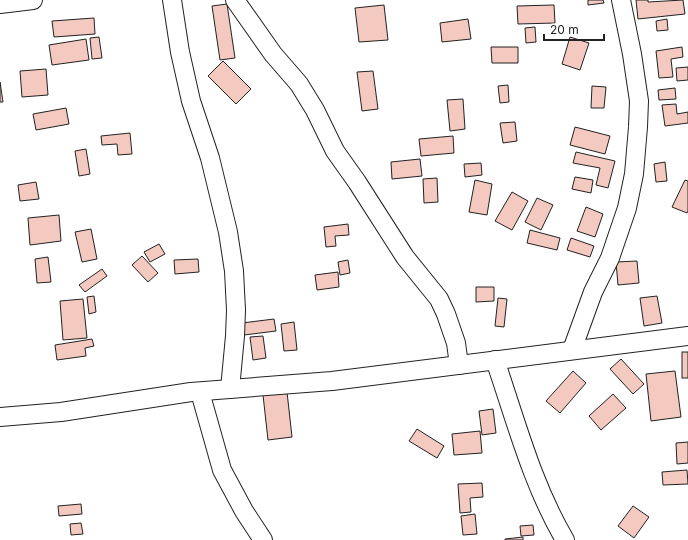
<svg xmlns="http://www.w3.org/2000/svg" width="688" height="540" font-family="Inter,sans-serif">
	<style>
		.building { fill: #f3c9c0; stroke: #222 }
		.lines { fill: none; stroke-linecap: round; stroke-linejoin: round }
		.minor-casing { stroke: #222; stroke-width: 20 }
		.minor { stroke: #fff; stroke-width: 18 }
	</style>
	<rect width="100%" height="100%" fill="#fff"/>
	<g class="building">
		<path d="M588,0H603L604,3L588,5Z"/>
		<path d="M636,0H648V2L683,0L685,14L638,19Z"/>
		<path d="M227,4L235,58L220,60L212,6Z"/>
		<path d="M384,5L388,40L359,42L355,8Z"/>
		<path d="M554,5L555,23L518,24L517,6Z"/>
		<path d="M94,18L95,34L54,37L52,21Z"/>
		<path d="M468,19L471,39L442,42L440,23Z"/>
		<path d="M667,19L668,30L657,31L656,21Z"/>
		<path d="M535,27L536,42L526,43L525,28Z"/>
		<path d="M99,37L102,58L92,59L90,38Z"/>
		<path d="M570,37L589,43L580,70L562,64Z"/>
		<path d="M86,39L89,60L52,65L49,45Z"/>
		<path d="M491,47H518V63H492Z"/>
		<path d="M682,47L683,57L671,59L673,77L659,78L656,51Z"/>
		<path d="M223,61L251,89L236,104L208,76Z"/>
		<path d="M688,67V80L677,81L676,68Z"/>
		<path d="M46,69L48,95L22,97L20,71Z"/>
		<path d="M373,71L378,109L362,111L357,72Z"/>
		<path d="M0,82L3,102H0Z"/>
		<path d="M508,85L509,102L500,103L498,86Z"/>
		<path d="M592,86L606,87L604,108H591Z"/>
		<path d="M675,88L676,99L659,100L658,90Z"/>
		<path d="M463,99L465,129L450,131L447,100Z"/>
		<path d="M676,104L677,114L688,112V123L665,126L662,105Z"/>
		<path d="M66,108L69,124L36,130L33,114Z"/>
		<path d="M515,122L517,141L503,143L500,123Z"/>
		<path d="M575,127L610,136L605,154L570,145Z"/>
		<path d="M130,133L132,154L118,155L117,144L102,145L101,136Z"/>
		<path d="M453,136L454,153L421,156L419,139Z"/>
		<path d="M86,149L90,174L79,176L75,151Z"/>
		<path d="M576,152L615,161L608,188L596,185L600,168L573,163Z"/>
		<path d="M420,159L422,176L392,179L391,162Z"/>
		<path d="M665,162L667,181L656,182L654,164Z"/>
		<path d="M481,163L482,175L465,177L464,164Z"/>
		<path d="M575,177L593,180L591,193L572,189Z"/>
		<path d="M437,178L438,202L424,203L423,179Z"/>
		<path d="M475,180L492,184L487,215L469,212Z"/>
		<path d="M685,180L688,181V211L687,213L672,207Z"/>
		<path d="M36,182L39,199L20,201L18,185Z"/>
		<path d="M512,192L528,201L512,230L495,221Z"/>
		<path d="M537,198L553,205L541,230L525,222Z"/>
		<path d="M586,207L603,214L595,237L577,231Z"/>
		<path d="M59,215L61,241L30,245L28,218Z"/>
		<path d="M348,224L349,235L335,236L336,246L326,247L324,227Z"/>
		<path d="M91,229L97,259L82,262L75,232Z"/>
		<path d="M530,230L560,238L557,250L527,243Z"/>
		<path d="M571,238L594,246L590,257L567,250Z"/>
		<path d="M159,244L165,254L150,262L144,252Z"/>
		<path d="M142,256L158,273L148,282L132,265Z"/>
		<path d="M48,257L51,282L37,283L35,259Z"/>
		<path d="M198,259L199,272L175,274L174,260Z"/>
		<path d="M348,260L350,273L340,275L338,262Z"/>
		<path d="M637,261L639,283L618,285L616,262Z"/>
		<path d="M102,269L107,276L85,292L79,285Z"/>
		<path d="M338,272L339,287L317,290L315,275Z"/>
		<path d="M476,287H494V301L476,302Z"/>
		<path d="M94,296L96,312L89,314L87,297Z"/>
		<path d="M657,296L662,323L644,326L640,298Z"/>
		<path d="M498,298L507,299L504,327L495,326Z"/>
		<path d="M83,299L87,338L63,340L60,301Z"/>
		<path d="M274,319L276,331L244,335L242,323Z"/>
		<path d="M294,322L297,350L284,351L281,324Z"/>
		<path d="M263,336L266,358L253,360L250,337Z"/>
		<path d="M92,339L94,346L85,348L86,356L57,360L55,345Z"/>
		<rect x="682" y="352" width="6" height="26"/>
		<path d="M621,359L644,384L633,394L610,369Z"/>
		<path d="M573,371L586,383L560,413L546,401Z"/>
		<path d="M675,371L681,417L651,421L646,374Z"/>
		<path d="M287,392L292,437L268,440L263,395Z"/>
		<path d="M613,394L626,408L601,430L589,416Z"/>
		<path d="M493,409L496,433L482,435L479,411Z"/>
		<path d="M417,429L444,446L437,458L409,441Z"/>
		<path d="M480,431L482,453L454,455L452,434Z"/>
		<path d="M688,442V463L677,464L676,443Z"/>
		<path d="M687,470L688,484L663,485L662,472Z"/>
		<path d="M482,483L483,497L470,498L471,512L460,513L458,484Z"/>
		<path d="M81,504L82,514L59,516L58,506Z"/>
		<path d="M633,506L649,517L634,538L618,526Z"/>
		<path d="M475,514L477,534L463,535L461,516Z"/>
		<path d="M81,523L83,534L71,535L70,524Z"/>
		<path d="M533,525L534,535L521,536L520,526Z"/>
		<path d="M523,537V540H505V539Z"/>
	</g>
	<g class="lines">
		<g class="minor-casing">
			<g id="minor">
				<path d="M172,0L180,52L191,101L210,158L228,232L234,271L236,310L235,336L230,389"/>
				<path d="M235,0L273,54L299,84L315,110L335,151L357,182L405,257L439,299L446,314L456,343L459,365"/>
				<path d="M0,4L33,0"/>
				<path d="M572,350L593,292L610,258L627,208L634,174L638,127L639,101L632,54L621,0"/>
				<path d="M495,360C516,421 532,484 565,540"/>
				<path d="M200,392L222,470L244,511L263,540"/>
				<path d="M0,417L61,412L191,392L332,381L688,336"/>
			</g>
		</g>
		<use href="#minor" class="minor"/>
	</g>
	<path d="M544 34v6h60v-6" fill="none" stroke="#222222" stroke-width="2"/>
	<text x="550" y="34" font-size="12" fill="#222222" stroke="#ffffff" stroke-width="3" paint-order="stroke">20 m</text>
</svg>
